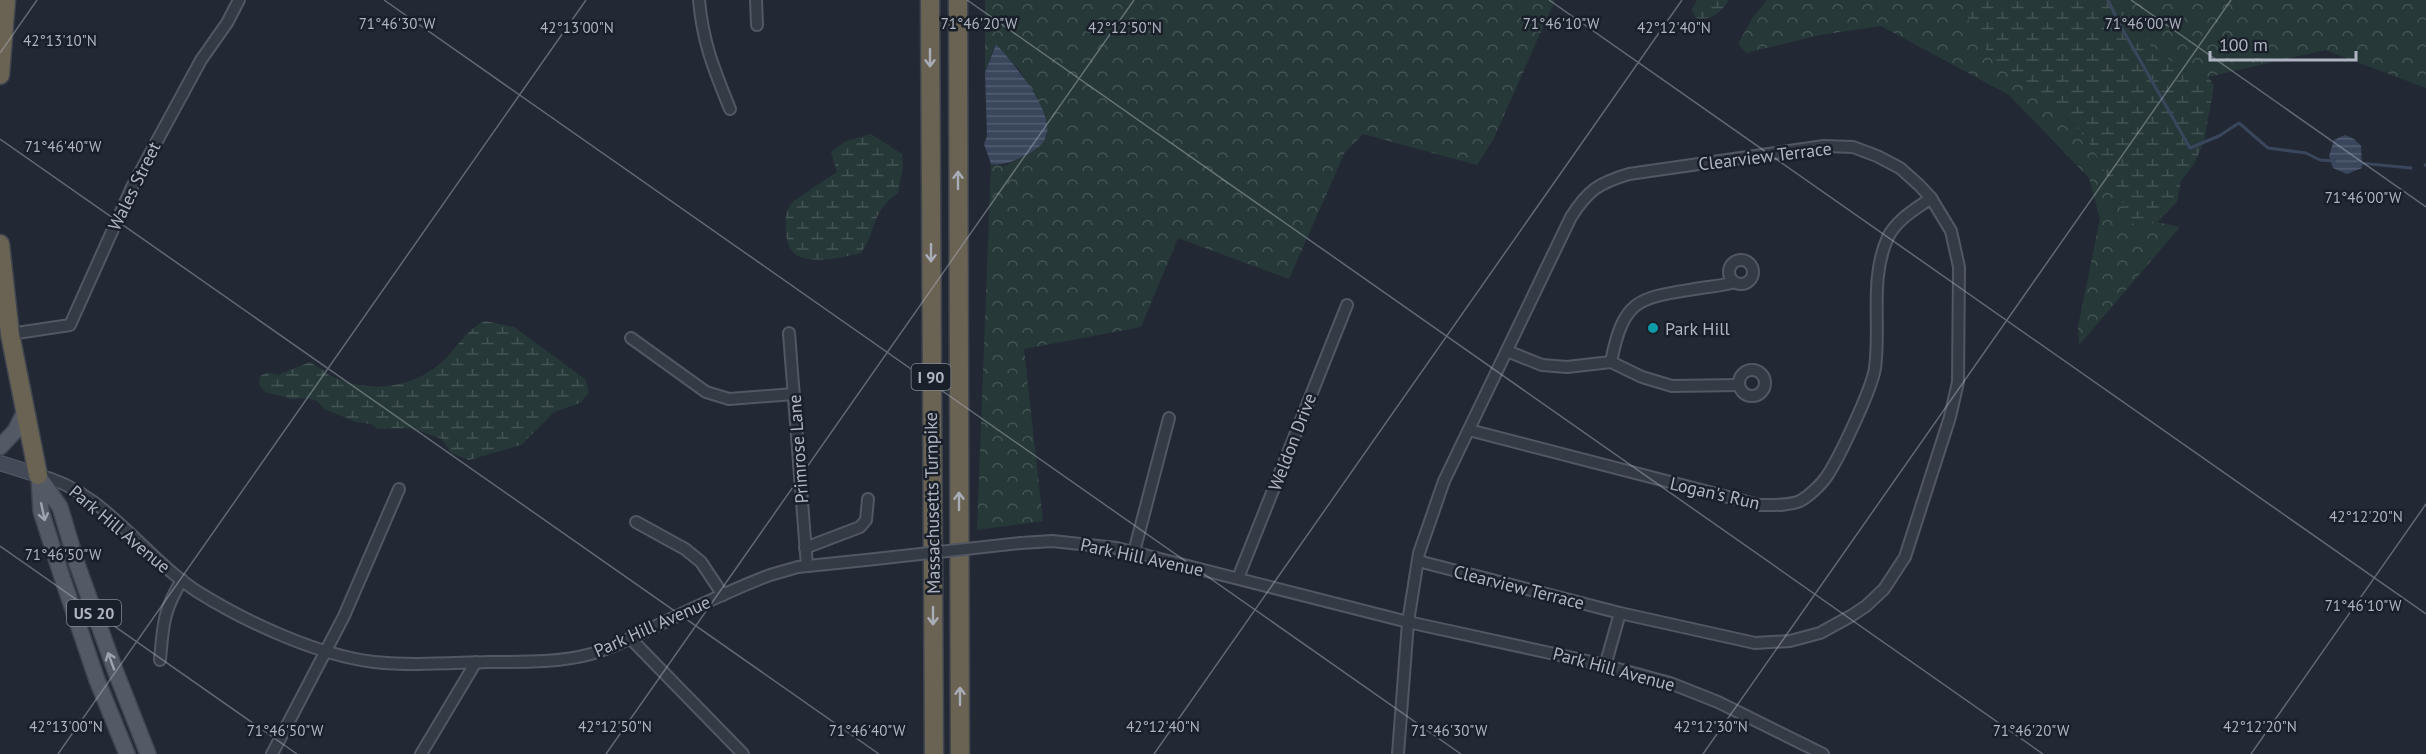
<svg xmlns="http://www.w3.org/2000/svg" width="2426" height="754" font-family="'PT Sans',sans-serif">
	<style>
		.forest { fill: url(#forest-crowns) }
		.wetland { fill: url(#wetland-marsh) }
		.water { fill: url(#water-rules) }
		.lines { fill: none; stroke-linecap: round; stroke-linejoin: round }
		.stream { stroke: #39465c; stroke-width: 3 }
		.street-casing { stroke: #525863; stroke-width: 14 }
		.secondary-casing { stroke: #525863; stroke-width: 16 }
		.primary-casing { stroke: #3e444e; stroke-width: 18 }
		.highway-casing { stroke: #3f454f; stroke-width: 21 }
		.street { stroke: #353b45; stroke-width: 10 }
		.secondary { stroke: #434a57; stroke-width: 14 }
		.primary { stroke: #535a65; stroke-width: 15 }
		.highway { stroke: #6a6252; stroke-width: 18 }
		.street-bridge-casing { stroke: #525863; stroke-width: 14; stroke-linecap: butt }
		.street-bridge { stroke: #353b45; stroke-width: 10 }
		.oneway { stroke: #a8adb7 }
		.oneway2 { stroke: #9da3af }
		.ticks { fill: none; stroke: #afb5c2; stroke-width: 1.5; stroke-opacity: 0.45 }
		.culture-dot { fill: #0f9aa8; stroke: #1a2029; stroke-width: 2 }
		.labels { text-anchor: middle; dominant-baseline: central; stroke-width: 5; stroke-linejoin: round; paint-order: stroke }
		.shield { fill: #1a2029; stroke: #828894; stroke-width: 1.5 }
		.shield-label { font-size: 16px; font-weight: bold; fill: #afb5c2 }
		.street-label { font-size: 18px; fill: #afb5c2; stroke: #1a2029 }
		.poi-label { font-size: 18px; fill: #afb5c2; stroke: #1a2029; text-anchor: start }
		.ticks-label { font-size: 15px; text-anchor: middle; fill: #afb5c2; stroke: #1a2029; stroke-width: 5; stroke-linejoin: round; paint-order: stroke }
	</style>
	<defs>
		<pattern id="forest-crowns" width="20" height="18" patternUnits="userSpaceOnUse" patternTransform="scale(1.5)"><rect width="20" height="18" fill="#273839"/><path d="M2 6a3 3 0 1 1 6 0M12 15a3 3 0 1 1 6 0" fill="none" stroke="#445354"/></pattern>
		<pattern id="wetland-marsh" width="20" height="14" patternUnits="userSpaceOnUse" patternTransform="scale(1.5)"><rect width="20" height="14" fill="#273839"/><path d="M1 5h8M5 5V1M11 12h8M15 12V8" fill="none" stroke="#445354"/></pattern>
		<pattern id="water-rules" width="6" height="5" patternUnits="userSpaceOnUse" patternTransform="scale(1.5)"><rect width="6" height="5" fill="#39465c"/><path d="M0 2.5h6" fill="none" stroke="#535e72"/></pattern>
	</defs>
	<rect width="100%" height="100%" fill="#222934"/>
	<g class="forest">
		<path d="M985,0H1555L1493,140L1477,165L1363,134L1345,152L1289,279L1178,238L1141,327L1024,349L1043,521L977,530L991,164L1004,166L1037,149L1047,136L1045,115L1019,69L994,47L985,73Z"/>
		<path d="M1767,0H1961L1969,21L1996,66L2038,91L2080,131L2094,150L2109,181L2120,193L2127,217L2138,228L2157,222L2180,227L2079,345L2078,326L2100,219L2089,178L2009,95L1881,26L1820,35L1746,53L1738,44L1753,17Z"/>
		<path d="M2127,0H2426V88L2325,50L2208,77L2183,70L2161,55L2149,45L2145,35L2134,27Z"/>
	</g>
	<g class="wetland">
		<path d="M1697,0H1729C1721,12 1712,21 1696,18L1692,10Z"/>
		<path d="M1961,0H2127L2134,27L2145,35L2150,45L2183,70L2208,77L2214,85L2204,142L2194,164L2181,181L2177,202L2157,222L2138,228L2127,217L2120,193L2109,181L2094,150L2080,131L2038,91L1996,66L1969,21Z"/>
		<path d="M871,134L902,154L903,167L898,193C869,214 878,229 861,253C845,257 805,266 793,252C788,247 786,238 786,230C785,220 785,213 791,204C792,201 830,177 837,172L831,152L844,142Z"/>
		<path d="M485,321L514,327L585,379L589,392L580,403L554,412L521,445L469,460L451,453L442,439L420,431L410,428L378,429L371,424L356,422L324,409L317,401L307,398L292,399L265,392L259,384L260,376L268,372L278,375L310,362C320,367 328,375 338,379C372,393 414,388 442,362C457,348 466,330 485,321Z"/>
	</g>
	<g class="water">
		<path d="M996,44C1012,62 1055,111 1046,136C1043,146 1034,151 1026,155C1013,161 1005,166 991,164L984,144L987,136L985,73Z"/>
		<path d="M2345,135L2354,139L2361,146L2362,168L2347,174L2333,168L2329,156L2334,140Z"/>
	</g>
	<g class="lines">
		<g class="stream">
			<path d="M2108,0L2120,25L2190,148L2219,136L2239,123L2268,148L2306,153L2320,160L2335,161"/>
			<path d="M2359,163L2411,168"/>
			<path d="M2425,165H2426"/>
		</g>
		<g class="street-casing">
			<g id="street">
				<path d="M699,0C703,44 714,69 730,109"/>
				<path d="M756,0L757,25"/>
				<circle cx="1741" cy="272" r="12"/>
				<path d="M789,333L807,566"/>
				<path d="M10,334L70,325L132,187L201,60L227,23L239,0"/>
				<path d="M631,338L706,392L729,399L794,394"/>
				<path d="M1507,351L1542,365L1567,367L1611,362L1642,377L1672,386L1739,385"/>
				<path d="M1611,362C1624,296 1640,298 1701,288C1712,286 1723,286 1734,282"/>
				<circle cx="1752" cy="383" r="13"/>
				<path d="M1469,430L1759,505C1772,505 1788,506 1800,501C1809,496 1821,485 1827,476C1839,458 1872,389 1875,368C1881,325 1869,279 1888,237C1897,219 1916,209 1931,198"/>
				<path d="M38,475C104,490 143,557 198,592C246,622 317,655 374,662C411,666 449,663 487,662C521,662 558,663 591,654C613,648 633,637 654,627C692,609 730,590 770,575L798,567L866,560"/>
				<path d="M636,522L685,549L701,562L723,595"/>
				<path d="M1021,543L1052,541L1117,548L1408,622L1596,663L1670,683L1718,702L1823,754"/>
				<path d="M805,548L860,527L866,520L868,499"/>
				<path d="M1134,552L1169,418"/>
				<path d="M1418,561L1620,613L1605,666"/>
				<path d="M1238,578L1347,305"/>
				<path d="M630,638L743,754"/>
				<path d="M160,660C163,625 163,611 182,580"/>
				<path d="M272,754L344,616L399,489"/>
				<path d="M421,754L476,662"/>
				<path d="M1398,754L1408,622L1419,553L1444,481L1571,217C1588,190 1599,183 1629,174L1824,146L1853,147L1877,156L1900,168L1919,185L1931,198L1951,231L1959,267L1958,382L1950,417L1905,557L1884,589L1866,606L1851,616L1820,633L1790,641L1755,643L1620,613"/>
			</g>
		</g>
		<g class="secondary-casing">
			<path id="secondary" d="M0,463L38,475"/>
		</g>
		<g class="primary-casing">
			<g id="primary">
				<path d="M0,447L15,431L25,411"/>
				<path d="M38,475L60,507L77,564L115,670L148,754"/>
				<path d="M39,478L41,511L62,577L97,680L127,754"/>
			</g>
		</g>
		<g class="highway-casing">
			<g id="highway">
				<path d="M930,0L934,754"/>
				<path d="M958,0L960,754"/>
				<path d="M0,75L6,0"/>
				<path d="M0,244L10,334L38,475"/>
			</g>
		</g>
		<use href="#street" class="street"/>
		<use href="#secondary" class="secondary"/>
		<use href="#primary" class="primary"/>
		<use href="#highway" class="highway"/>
		<g class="street-bridge-casing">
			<path id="street-bridge" d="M866,560L1021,543"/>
		</g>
		<use href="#street-bridge" class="street-bridge"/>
	</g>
	<defs><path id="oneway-shaft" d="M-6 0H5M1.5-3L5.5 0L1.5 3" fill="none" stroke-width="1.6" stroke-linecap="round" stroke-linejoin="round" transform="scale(1.5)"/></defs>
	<g class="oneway">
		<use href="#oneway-shaft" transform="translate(930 58) rotate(90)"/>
		<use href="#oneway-shaft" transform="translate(958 180) rotate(-90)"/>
		<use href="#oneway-shaft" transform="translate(931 253) rotate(90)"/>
		<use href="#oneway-shaft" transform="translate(959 501) rotate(-90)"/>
		<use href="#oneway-shaft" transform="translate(933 616) rotate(90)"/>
		<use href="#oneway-shaft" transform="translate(960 696) rotate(-90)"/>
	</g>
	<g class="oneway2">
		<use href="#oneway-shaft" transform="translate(43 512) rotate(78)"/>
		<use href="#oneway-shaft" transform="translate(111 661) rotate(-110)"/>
	</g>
	<path class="ticks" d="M384,0L1461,754M967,0L2043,754M1549,0L2426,614M2131,0L2426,207M0,53L37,0M0,139L879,754M0,546L297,754M58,754L586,0M606,754L1134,0M1154,754L1682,0M1703,754L2231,0M2251,754L2426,504"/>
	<circle class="culture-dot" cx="1653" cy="328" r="6"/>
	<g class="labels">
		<g class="shield">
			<rect x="911.5" y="364" width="39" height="26" rx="4.5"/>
			<rect x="67" y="600" width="54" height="26" rx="4.5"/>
		</g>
		<g class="shield-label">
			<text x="931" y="377">I 90</text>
			<text x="94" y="613">US 20</text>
		</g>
		<g class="street-label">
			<text transform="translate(1765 156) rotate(-7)">Clearview Terrace</text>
			<text transform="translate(134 186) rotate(-64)">Wales Street</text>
			<text transform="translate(1292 442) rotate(-69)">Weldon Drive</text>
			<text transform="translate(798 449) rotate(-94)">Primrose Lane</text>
			<text transform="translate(1715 493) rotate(13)">Logan's Run</text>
			<text transform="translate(932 503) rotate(-91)">Massachusetts Turnpike</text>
			<text transform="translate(120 529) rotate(40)">Park Hill Avenue</text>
			<text transform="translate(1142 557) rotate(12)">Park Hill Avenue</text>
			<text transform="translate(1519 587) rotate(14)">Clearview Terrace</text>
			<text transform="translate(652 626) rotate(-24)">Park Hill Avenue</text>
			<text transform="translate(1614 669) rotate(15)">Park Hill Avenue</text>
		</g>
		<g class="poi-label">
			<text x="1665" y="328">Park Hill</text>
		</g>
	</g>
	<g class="ticks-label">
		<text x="979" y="29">71°46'20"W</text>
		<text x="2143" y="29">71°46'00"W</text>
		<text x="397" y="29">71°46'30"W</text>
		<text x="1561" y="29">71°46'10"W</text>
		<text x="577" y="33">42°13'00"N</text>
		<text x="1125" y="33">42°12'50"N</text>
		<text x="1674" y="33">42°12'40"N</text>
		<text x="60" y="46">42°13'10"N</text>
		<text x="63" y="152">71°46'40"W</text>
		<text x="2363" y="203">71°46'00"W</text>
		<text x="2366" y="522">42°12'20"N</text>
		<text x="63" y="560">71°46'50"W</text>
		<text x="2363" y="611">71°46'10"W</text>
		<text x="66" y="732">42°13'00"N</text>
		<text x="615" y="732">42°12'50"N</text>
		<text x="1163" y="732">42°12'40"N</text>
		<text x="1711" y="732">42°12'30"N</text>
		<text x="2260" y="732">42°12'20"N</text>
		<text x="285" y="736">71°46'50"W</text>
		<text x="867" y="736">71°46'40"W</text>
		<text x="1449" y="736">71°46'30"W</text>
		<text x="2031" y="736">71°46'20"W</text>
	</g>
	<path d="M2210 51v9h146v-9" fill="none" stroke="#afb5c2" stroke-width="3"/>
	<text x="2219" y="51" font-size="18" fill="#afb5c2" stroke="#1a2029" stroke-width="4.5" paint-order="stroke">100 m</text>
</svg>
